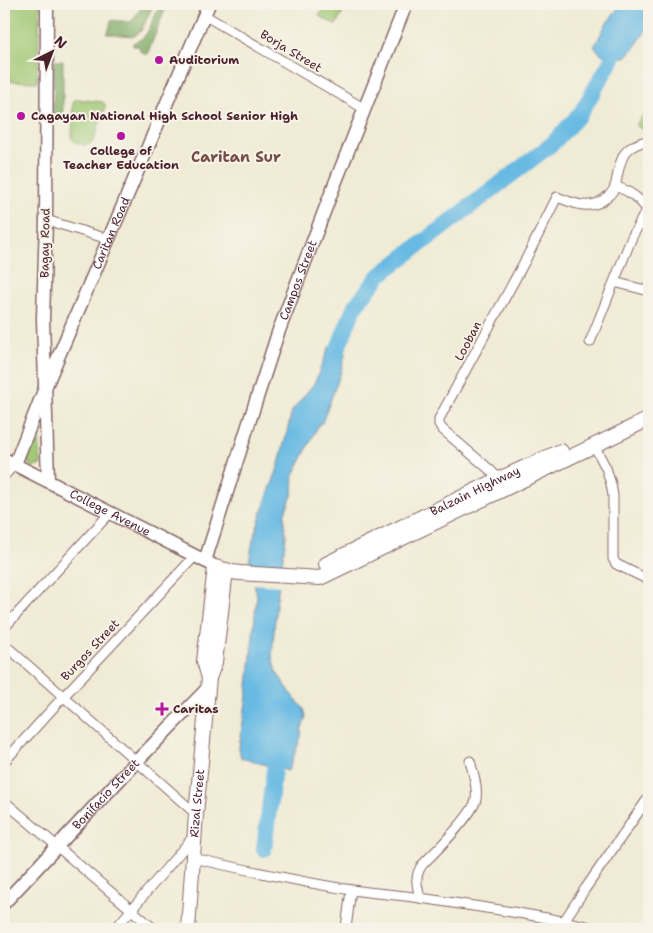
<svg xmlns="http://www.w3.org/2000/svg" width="653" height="933" font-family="'Shantell Sans',sans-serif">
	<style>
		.green { fill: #a0c874; stroke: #757450 }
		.forest { fill: #80ac66; stroke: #656648 }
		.water { fill: #67bae3; stroke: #586c87 }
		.pier { fill: #f0ebd4 }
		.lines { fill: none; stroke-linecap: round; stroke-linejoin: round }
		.river { stroke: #67bae3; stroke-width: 16 }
		.street-casing { stroke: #846666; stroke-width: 11 }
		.secondary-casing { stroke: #846666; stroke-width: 15 }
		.primary-casing { stroke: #846666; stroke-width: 16 }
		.street { stroke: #fff; stroke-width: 9 }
		.secondary { stroke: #fff; stroke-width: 12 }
		.primary { stroke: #fff; stroke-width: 14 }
		.poi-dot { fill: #b5179e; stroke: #f7f3e8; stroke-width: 2 }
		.labels { text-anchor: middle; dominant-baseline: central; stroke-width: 4; stroke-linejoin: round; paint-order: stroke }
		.street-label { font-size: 12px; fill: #4a1f2b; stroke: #f7f3e8 }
		.poi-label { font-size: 12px; font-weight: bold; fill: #4a1f2b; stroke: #f7f3e8; text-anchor: start }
		.quarter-label { font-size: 15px; font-weight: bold; fill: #764e46; stroke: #f7f3e8 }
	</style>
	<rect width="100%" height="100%" fill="#f7f3e8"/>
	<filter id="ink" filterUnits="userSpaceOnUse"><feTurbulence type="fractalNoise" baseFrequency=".02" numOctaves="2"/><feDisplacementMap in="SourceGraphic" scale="10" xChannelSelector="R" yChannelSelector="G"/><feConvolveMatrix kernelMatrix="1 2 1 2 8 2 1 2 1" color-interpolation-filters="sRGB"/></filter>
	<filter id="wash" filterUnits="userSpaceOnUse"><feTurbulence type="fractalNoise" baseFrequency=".0096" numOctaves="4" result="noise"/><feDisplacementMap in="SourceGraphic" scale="20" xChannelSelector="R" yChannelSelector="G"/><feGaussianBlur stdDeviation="1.12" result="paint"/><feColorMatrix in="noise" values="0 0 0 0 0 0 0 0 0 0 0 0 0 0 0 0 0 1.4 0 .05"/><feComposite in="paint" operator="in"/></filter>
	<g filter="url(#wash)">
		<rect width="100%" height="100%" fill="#f0ebd4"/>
		<g class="green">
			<path d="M4,4H40L37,82L4,81Z"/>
			<path d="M325,4H348L336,25L319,16Z"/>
			<path d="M78,99L103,102L106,105L93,142C87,147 77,145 72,139L73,103L75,100Z"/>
			<path d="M649,107V135L636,125Z"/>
			<path d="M37,431L39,432L41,465L34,467L28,463L26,458Z"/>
		</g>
		<g class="forest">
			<path d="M144,4H154L141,31L134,36L107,34L109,30L111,20L131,22Z"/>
			<path d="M159,7L165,10L147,55L140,51L139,46H133V43L143,38L148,31Z"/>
			<path d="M54,61H63V119H53Z"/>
		</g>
		<g class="water">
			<path d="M620,4H647L645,17L648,28L634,48L626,57C608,59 606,59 594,47L606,24L616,11Z"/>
			<path d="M329,347L346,350L341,372L322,423L319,424L294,475L293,493L284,515L286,536L276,605L272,657L277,673L295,699L304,709L306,717L302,728L301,737L288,771L241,758L239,748L247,696L257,595L249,563L253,540L267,497L278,468L292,411L315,382Z"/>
		</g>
		<path class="pier" d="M247,565L284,567L281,586L252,584Z"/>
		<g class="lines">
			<g class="river">
				<path d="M329,370L355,306L380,275L552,144L580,114L613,58L632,4"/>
				<path d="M264,849L277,747"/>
			</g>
		</g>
	</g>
	<g filter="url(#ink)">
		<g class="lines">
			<g class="street-casing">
				<g id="street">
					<path d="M204,15L365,109"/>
					<path d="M615,186L627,191L637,198L649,211"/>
					<path d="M46,220L108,239"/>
					<path d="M614,282L649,291"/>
					<path d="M590,342L632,237L647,209"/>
					<path d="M594,445L606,468L611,484L613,496V559L616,564L620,566L649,580"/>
					<path d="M4,476L15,464"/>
					<path d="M499,479L489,469L442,429L439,424V419L526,259L557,197C575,204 592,212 608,196C612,193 615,188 616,183C618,173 619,162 625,153C631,145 641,142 649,140"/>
					<path d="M4,628L110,513"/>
					<path d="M4,644L196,814"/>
					<path d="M4,762L63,697L195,556"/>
					<path d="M4,801L154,929"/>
					<path d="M193,858C246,870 299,882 352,890C375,893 398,895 420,898C480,907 540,915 599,929"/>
					<path d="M420,898C417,885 414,877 422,865C434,853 474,814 476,799C478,787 473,773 470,761"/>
					<path d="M564,921L585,889L649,797"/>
					<path d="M115,929L194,836"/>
					<path d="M347,929L346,928L351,890"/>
				</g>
			</g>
			<g class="secondary-casing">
				<g id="secondary">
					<path d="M47,4L46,220L43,319L48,481"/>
					<path id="s1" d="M4,459L211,564"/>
					<path id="s2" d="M15,464L45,388L209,4"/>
					<path id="s3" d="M205,561L254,407L278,333L332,191L406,4"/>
					<path id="s4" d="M4,903L136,762L208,688"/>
				</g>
			</g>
			<g class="primary-casing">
				<g id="primary">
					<path id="s5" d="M326,564L499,479L561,451"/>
					<path d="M209,678L204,661L215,567L232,572L240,573L320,578L649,419"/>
					<path id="s6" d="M188,929L196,814L209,678L215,662L226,570"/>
				</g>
			</g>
			<use href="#street" class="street"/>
			<use href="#secondary" class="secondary"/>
			<use href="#primary" class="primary"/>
		</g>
	</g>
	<g class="poi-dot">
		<circle cx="159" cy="60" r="5"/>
		<circle cx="21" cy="116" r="5"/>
		<circle cx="121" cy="136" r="5"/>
		<path d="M159.5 701.5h5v5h5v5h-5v5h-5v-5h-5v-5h5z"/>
	</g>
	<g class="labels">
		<g class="street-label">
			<text transform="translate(291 51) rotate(31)">Borja Street</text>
			<text stroke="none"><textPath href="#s2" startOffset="250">Caritan Road</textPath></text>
			<text transform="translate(45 243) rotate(-89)">Bagay Road</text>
			<text stroke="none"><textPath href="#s3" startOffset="296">Campos Street</textPath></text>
			<text transform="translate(468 341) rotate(-62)">Looban</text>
			<text stroke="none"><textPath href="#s5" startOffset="166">Balzain Highway</textPath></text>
			<text stroke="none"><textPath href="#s1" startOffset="119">College Avenue</textPath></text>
			<text transform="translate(90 650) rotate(-47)">Burgos Street</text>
			<text stroke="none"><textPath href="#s4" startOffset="149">Bonifacio Street</textPath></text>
			<text stroke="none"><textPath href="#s6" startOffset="126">Rizal Street</textPath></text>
		</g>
		<g class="poi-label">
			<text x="169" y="60">Auditorium</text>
			<text x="31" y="116">Cagayan National High School Senior High</text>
			<text x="121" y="151" text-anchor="middle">College of<tspan x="121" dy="14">Teacher Education</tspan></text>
			<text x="173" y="709">Caritas</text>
		</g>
		<g class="quarter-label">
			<text x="236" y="157">Caritan Sur</text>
		</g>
	</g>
	<rect width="653" height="933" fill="none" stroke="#f7f3e8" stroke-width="20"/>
	<g transform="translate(52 52) rotate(42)" stroke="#f7f3e8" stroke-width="4" paint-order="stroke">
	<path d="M0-4L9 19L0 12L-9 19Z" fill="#4a1f2b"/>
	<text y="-8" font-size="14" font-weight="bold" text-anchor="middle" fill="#4a1f2b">N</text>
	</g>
</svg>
